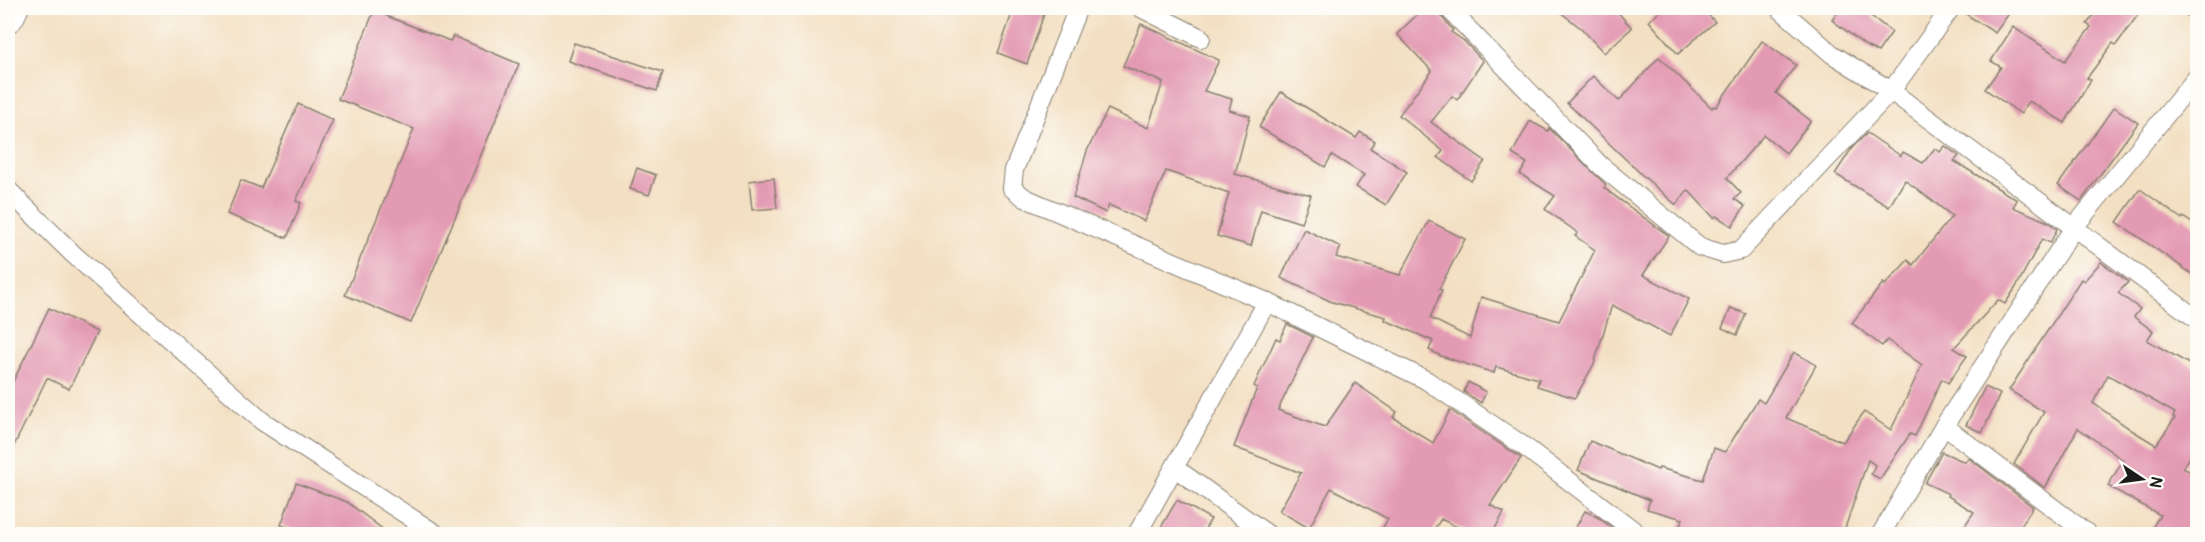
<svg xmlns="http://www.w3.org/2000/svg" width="2205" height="542" font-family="Pangolin,sans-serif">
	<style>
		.building { fill: #e39ab3; fill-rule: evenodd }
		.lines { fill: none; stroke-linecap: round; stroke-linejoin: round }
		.street-casing { stroke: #887e70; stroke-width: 20 }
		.highway-casing { stroke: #887e70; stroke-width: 34 }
		.street { stroke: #fff; stroke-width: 18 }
		.highway { stroke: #fff; stroke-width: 32 }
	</style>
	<rect width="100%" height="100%" fill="#fdfcf7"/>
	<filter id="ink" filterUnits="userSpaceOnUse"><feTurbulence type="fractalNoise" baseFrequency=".0167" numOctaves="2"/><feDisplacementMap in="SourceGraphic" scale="12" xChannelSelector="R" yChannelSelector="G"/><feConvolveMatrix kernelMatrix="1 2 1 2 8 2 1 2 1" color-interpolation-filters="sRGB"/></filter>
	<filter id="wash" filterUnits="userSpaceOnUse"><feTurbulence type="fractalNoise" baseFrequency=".008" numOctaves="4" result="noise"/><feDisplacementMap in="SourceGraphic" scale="24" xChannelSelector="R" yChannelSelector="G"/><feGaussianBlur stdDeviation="1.35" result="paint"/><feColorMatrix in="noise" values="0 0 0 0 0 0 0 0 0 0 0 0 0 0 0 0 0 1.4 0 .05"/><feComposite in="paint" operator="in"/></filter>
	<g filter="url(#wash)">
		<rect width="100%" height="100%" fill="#f3e0c3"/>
		<g id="blocks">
			<g class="building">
				<path d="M1014,8H1046L1027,64L998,53Z"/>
				<path d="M1424,8H1437L1440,15L1453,30L1451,32L1464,41L1483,61L1457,100L1452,96L1431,122L1485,161L1471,181L1438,157L1443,151L1399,115L1432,71L1397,34Z"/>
				<path d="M1555,8H1614L1632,28L1604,53L1582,29Z"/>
				<path d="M1664,8H1702L1715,22L1678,54L1649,21Z"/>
				<path d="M1841,8H1860L1892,32L1878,52L1866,46L1832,20Z"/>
				<path d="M1962,8H2013L1995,33L1961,11Z"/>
				<path d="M2099,8H2143L2116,45L2113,43L2087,78L2091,80L2065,123L2029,101L2021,114L1985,89L2001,67L1991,61L2013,27L2065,61L2091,27L2087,24Z"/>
				<path d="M374,11L450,41L453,36L519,64L411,323L345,295L414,129L338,99Z"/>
				<path d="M1141,24L1219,60L1204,91L1232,99L1229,110L1250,116L1235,174L1311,195L1301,223L1261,210L1251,246L1217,236L1229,193L1166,171L1144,221L1109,205L1106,213L1073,197L1087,151L1108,109L1148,128L1163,82L1123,66Z"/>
				<path d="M1762,41L1796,65L1776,93L1811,121L1786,153L1764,135L1727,178L1741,193L1734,199L1745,206L1732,226L1716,216L1714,218L1688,190L1676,205L1640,173L1567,103L1593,76L1619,101L1659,57L1712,108L1714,106L1716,107Z"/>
				<path d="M574,43L663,72L657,91L568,61Z"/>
				<path d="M1281,92L1356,138L1360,132L1375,141L1370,148L1407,172L1386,205L1356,187L1364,175L1332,155L1325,167L1259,127Z"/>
				<path d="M298,104L333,120L296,201L301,203L287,238L227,214L241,180L261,188Z"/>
				<path d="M2114,107L2138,123L2081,201L2058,185Z"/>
				<path d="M1530,121L1548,131L1549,128L1606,185L1604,188L1669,236L1643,275L1689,299L1670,336L1612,305L1594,364L1575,398L1537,386L1539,379L1496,367L1494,373L1441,356L1429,350L1433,341L1385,320L1386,317L1332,302L1281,278L1304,229L1341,247L1336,257L1400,275L1429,221L1465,239L1439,289L1442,290L1430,318L1470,338L1481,297L1559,321L1595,250L1575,236L1578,233L1545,209L1555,196L1520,174L1527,163L1512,154Z"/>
				<path d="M1867,133L1901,156L1903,152L1923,163L1935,148L1940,152L1945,146L1959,156L1954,161L2017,200L2013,207L2048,222L2057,229L2050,243L2042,239L2016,287L2005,304L1998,300L1954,348L1967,356L1948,383L1942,379L1915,436L1910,434L1880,479L1871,474L1875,465L1868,460L1843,534H1689L1678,529L1683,519L1647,509L1650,500L1578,470L1590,441L1658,470L1659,468L1703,480L1714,448L1725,452L1758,399L1764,403L1794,352L1816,365L1786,418L1843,442L1864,412L1891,430L1922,365L1887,340L1882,346L1852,323L1883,283L1885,285L1908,260L1913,265L1952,216L1905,180L1889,207L1835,174L1852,148Z"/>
				<path d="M637,168L656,175L649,195L630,189Z"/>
				<path d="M774,178L777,208L752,210L749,181Z"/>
				<path d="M2140,189L2182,219L2183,217L2198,227V278L2117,222Z"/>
				<path d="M2101,262L2128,282L2118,293L2140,309L2134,317L2153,331L2147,340L2198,369V446L2183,467L2198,477V534H2163L2152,528L2160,515L2108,486L2123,460L2078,428L2045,488L2014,464L2044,412L2009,390L2081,279L2084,281ZM2108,375L2175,413L2173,417L2175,418L2156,445L2133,431L2093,403Z"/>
				<path d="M49,308L97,332L69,389L47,378L8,458V392Z"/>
				<path d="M1731,308L1746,314L1737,335L1722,328Z"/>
				<path d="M1287,324L1313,337L1278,410L1325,427L1355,383L1397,412L1393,417L1433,443L1450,410L1521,458L1490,505L1504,512L1492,534H1471L1441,519L1431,534H1379L1388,519L1331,488L1309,528L1279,511L1301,473L1234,447L1257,388L1254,386L1276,338L1280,340Z"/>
				<path d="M1468,382L1486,392L1481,403L1464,392Z"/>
				<path d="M1985,387L2000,394L1982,433L1966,425Z"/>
				<path d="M1942,452L1965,462L1968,458L1970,459L2033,507L2016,534H1959L1974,512L1948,496L1949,494L1925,483Z"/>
				<path d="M296,483L347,502L389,534H306L281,525Z"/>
				<path d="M1177,500L1211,519L1202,534H1157Z"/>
				<path d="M1585,511L1599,518L1620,534H1572Z"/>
			</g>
		</g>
	</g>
	<g filter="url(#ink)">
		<use href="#blocks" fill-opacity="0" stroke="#887e70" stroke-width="1.5"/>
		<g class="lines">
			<g class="street-casing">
				<g id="street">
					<path d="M1078,8L1014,170L1012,188L1025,198L1267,302L1426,380L1525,447L1638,534"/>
					<path d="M1141,8L1201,38"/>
					<path d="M1448,8L1601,166L1700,247L1723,254L1741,250L1891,91L1951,8"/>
					<path d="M1779,8L1832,54L1891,91L2198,320"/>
					<path d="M2192,8L2198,12"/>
					<path d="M8,190L73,254L262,421L436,534"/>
					<path d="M1944,426L2088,534"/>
					<path d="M1175,468L1267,534"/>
					<path d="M1137,534L1267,302"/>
					<path d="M1881,534L1944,426L2075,226L2198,76"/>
				</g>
			</g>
			<g class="highway-casing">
				<path id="highway" d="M8,16L12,8"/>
			</g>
			<use href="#street" class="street"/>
			<use href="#highway" class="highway"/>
		</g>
	</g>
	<rect width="2205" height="542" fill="none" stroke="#fdfcf7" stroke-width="30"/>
	<g transform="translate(2142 479) rotate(103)" stroke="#fdfcf7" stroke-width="4.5" paint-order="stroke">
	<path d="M0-4.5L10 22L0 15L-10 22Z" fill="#1c1c1c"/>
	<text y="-9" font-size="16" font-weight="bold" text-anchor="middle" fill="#1c1c1c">N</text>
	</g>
</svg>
